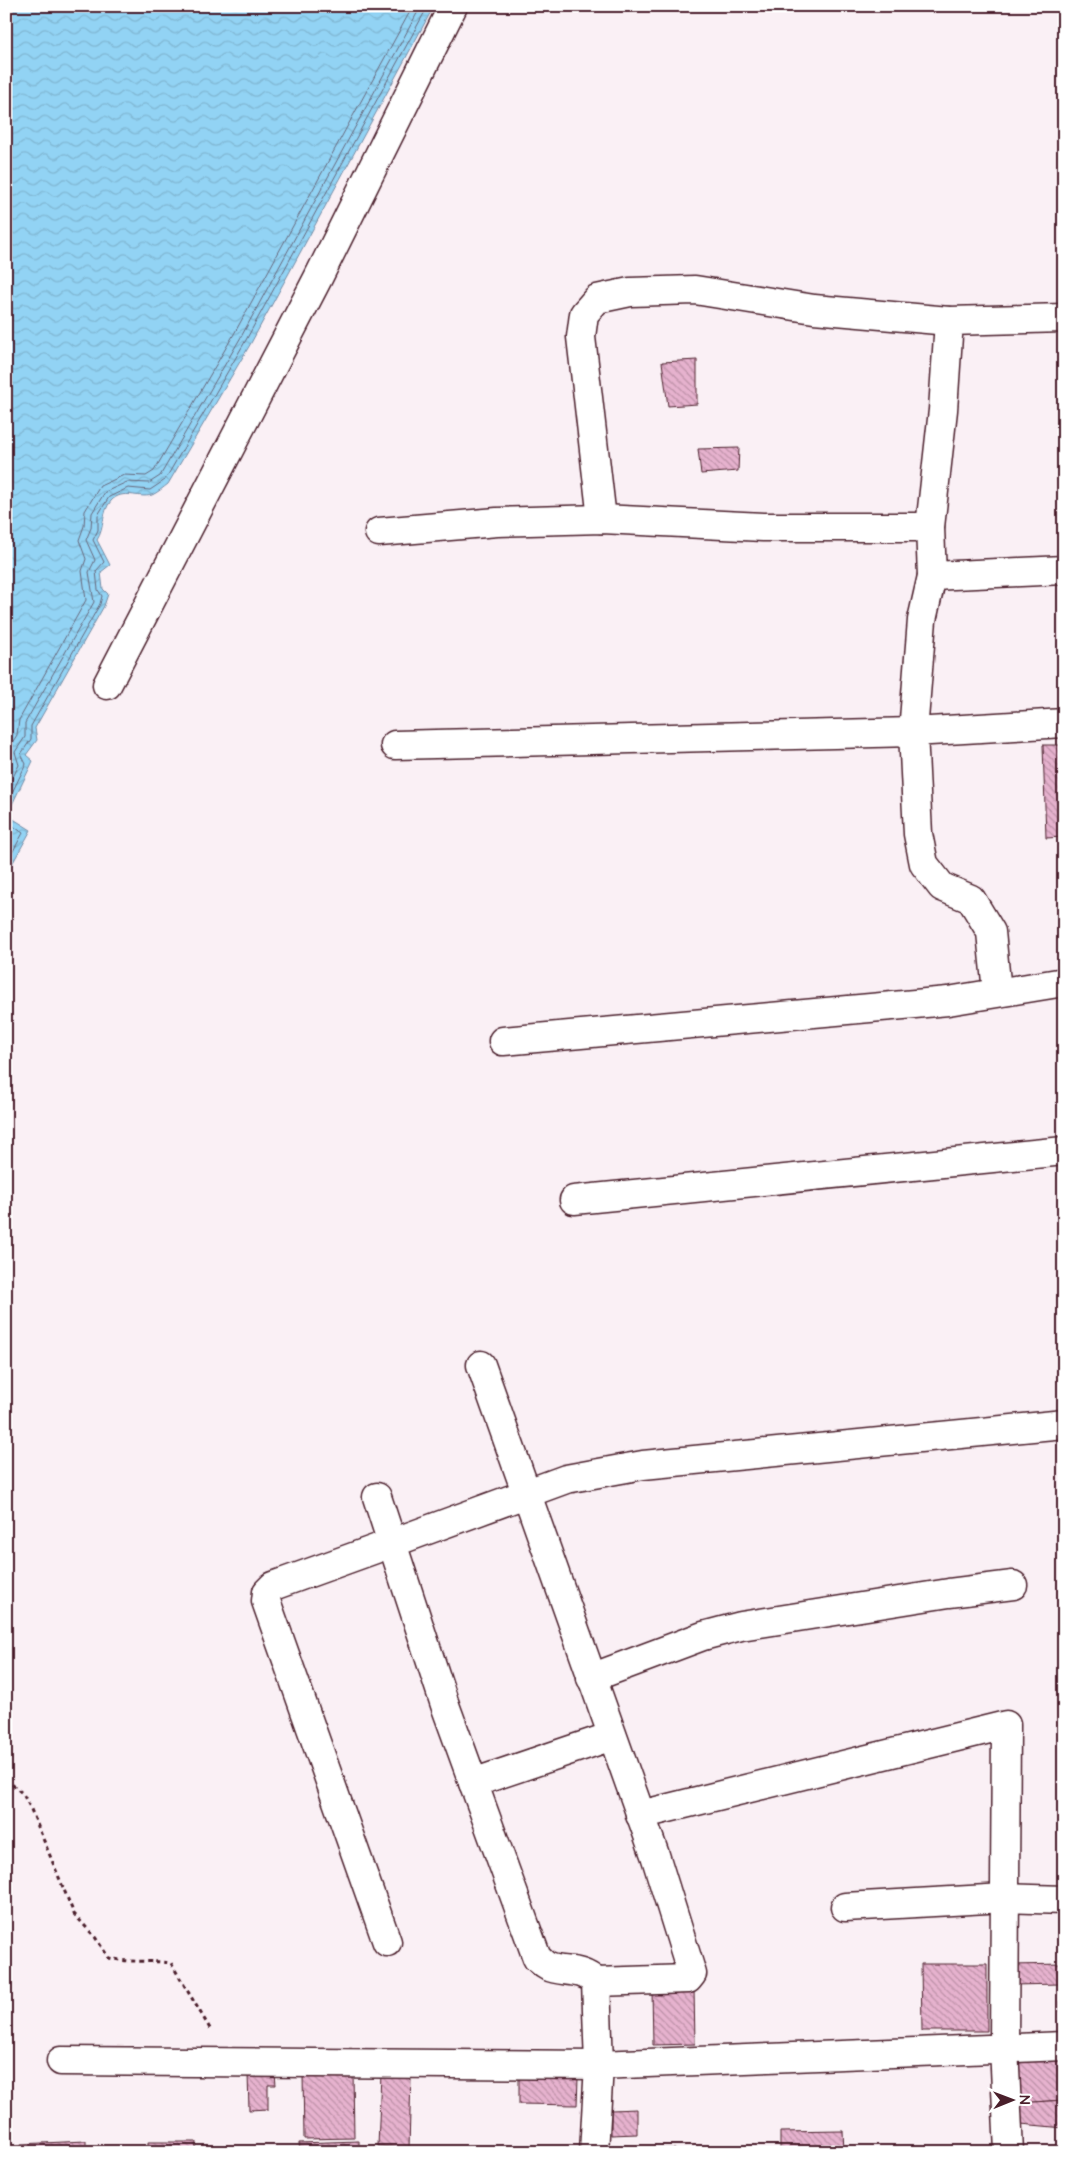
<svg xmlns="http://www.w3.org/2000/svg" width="1070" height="2158" font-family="'Architects Daughter',sans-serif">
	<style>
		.water { fill: url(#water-waves); stroke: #758ba4 }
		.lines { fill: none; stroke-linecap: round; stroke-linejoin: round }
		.shore { stroke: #67677b; stroke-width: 1 }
		.building { fill: url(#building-back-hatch); stroke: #4a1f2b }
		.minor-casing { stroke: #4a1f2b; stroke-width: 31 }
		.path { stroke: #4a1f2b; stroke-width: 3; stroke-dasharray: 4 4; stroke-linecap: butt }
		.minor { stroke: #fff; stroke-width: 28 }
	</style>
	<defs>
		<pattern id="water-waves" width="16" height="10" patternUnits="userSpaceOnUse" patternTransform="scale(1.25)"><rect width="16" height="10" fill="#92d3f4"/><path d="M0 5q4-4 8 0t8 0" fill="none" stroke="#7fb5d1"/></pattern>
		<pattern id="building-back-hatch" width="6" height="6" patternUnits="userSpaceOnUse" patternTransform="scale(1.25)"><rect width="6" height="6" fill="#e6b2ce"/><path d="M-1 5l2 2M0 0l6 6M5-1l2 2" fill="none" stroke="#bc90a7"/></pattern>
	</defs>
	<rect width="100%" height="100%" fill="#faf0f5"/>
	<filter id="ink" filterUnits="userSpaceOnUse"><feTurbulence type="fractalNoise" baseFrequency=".02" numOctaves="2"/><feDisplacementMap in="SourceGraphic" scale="10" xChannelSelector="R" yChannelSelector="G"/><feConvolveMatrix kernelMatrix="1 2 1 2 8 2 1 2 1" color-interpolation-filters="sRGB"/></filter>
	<g filter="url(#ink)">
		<path class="water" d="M6,6H434L251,343L168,484C164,487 157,493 152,495C138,499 123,488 111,501C101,513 105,528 97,540L110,565L101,572L103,589L108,594L104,606L35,728L37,740L26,755L33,761L7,815L31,830L6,875Z"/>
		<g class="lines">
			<g class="shore">
				<path d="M6,774L10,765L8,749L17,735L19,720L86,600L82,571L86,559L79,540L84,526L85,511L100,486L124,475L146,476L154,471L234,334L413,6"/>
				<path d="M6,791L19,765L15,752L25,737V723L94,602L89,572L95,560L86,540L91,528L92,513L105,492L127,482L149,483L160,476L241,337L421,6"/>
				<path d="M6,805L26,764L21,754L31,739V726L100,604L102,596L98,590L96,571L104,562L93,540L98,530V515L109,497L128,488L150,490L165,480L246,340L428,6"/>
				<path d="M6,821L23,833L6,864"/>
			</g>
		</g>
		<g class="building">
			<path d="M697,360V404L668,406L662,362Z"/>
			<path d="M739,448L738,471L701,474L698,449Z"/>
			<path d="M1043,745H1064V837L1046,838Z"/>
			<path d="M921,1964H987V2031H922Z"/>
			<path d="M1064,1964V2025H1061L1060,1984L1012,1985V1965Z"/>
			<path d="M694,1989L695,2044L653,2045L652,1990Z"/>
			<path d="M1064,2056V2100L1019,2103L1015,2059Z"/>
			<path d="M353,2072L354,2138L304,2139L303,2074Z"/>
			<path d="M248,2074H275L276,2085H268V2109L249,2110Z"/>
			<path d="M381,2074L411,2076L409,2148L378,2146Z"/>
			<path d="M519,2077L578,2078L577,2105L519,2104Z"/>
			<path d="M1064,2100V2128L1021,2124L1019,2103Z"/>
			<path d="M637,2109V2134L611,2135V2110Z"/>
			<path d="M843,2131L844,2152H780V2132Z"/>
			<path d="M86,2141V2152H22L21,2144Z"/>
			<path d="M359,2141V2152H300L299,2143Z"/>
			<path d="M148,2142H196L195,2152H148Z"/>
			<path d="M675,2149V2152H611V2150Z"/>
		</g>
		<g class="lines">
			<g class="minor-casing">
				<g id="minor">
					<path d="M602,519L581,337L584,314L597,299L630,292L695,290L814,309L949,321"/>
					<path d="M930,527L932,576L1064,570"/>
					<path d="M379,532L497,522L602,519L763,527H930L943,410L949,321L1064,318"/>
					<path d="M932,576L922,620L913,732L918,834L924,864L942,887L971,899L991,932L997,992"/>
					<path d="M107,685L318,278L453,6"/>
					<path d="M395,745L913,732L1064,723"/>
					<path d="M503,1041L948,1001L1064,982"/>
					<path d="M574,1200L1064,1151"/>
					<path d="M481,1365L655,1855L692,1974L688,1979L596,1982"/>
					<path d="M377,1497L392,1543L273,1586L267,1592L266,1601L387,1942"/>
					<path d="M591,1678L703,1636L741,1626L949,1593L1013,1585"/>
					<path d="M473,1783L612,1736"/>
					<path d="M640,1815L1006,1725L1004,2047L1009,2152"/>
					<path d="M845,1907L1005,1898L1064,1900"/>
					<path d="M61,2061L599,2065L1064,2046"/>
					<path d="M594,2152L599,2065L596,1982C580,1966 563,1974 547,1966C543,1964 540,1960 537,1958L445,1705L392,1543L566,1479L643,1465L1064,1424"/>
				</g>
			</g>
			<path class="path" d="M6,1779L23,1794L30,1807L74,1914L95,1937L109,1958C129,1963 150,1960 171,1963L212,2032"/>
			<use href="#minor" class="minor"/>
		</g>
	</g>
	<rect width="1070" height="2158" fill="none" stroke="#fff" stroke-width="25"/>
	<rect x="12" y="12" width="1045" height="2133" fill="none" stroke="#4a1f2b" stroke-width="2" filter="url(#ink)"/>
	<g transform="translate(1012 2100) rotate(89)" stroke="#ffffff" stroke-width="4" paint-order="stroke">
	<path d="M0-4L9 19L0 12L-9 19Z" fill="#4a1f2b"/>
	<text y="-8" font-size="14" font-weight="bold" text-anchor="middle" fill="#4a1f2b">N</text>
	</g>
</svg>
